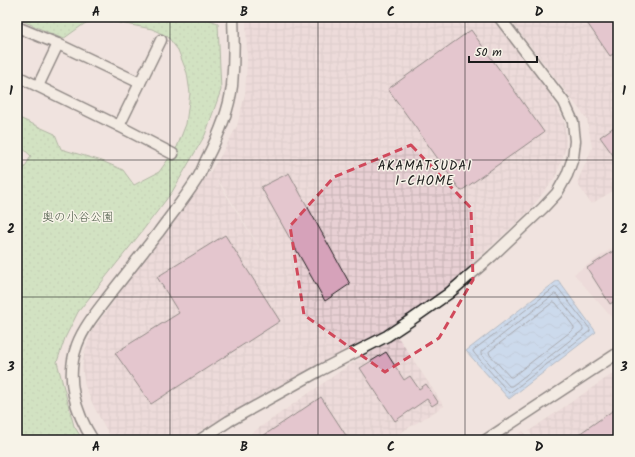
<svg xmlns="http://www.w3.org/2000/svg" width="635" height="457" font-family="Kalam,'Klee One',sans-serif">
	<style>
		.built { fill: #e8d0d4 }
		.industrial { fill: url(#industrial-grid); fill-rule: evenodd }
		.green { fill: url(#green-dots); stroke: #657e5e }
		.water { fill: url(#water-waves); stroke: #6c87a2 }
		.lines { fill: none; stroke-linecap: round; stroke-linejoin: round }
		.shore { stroke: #516376; stroke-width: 1 }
		.building { fill: #d6a2ba; stroke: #1c1c1c }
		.minor-casing { stroke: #1c1c1c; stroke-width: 13 }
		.minor { stroke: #f7f3e8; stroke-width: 10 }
		.marked { fill: none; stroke: #d1495b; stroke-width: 3; stroke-dasharray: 8 5; stroke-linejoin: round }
		.grid { fill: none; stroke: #1c1c1c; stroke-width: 1; stroke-opacity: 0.55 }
		.labels { text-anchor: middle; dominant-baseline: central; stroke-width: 3; stroke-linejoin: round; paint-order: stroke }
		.park-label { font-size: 12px; fill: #485744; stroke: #f7f3e8 }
		.neighbourhood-label { font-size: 13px; letter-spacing: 1px; fill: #1c1c1c; stroke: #f7f3e8 }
		.neatline { fill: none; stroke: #1c1c1c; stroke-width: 1.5 }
		.grid-label { font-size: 13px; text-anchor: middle; font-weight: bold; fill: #1c1c1c }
	</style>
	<defs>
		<pattern id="industrial-grid" width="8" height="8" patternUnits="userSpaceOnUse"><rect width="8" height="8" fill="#e8d0d4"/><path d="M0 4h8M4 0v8" fill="none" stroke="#c6b2b5"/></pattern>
		<pattern id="green-dots" width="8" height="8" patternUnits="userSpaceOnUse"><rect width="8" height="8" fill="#aee0a1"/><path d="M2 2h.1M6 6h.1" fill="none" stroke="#95c08a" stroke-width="1.8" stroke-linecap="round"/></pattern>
		<pattern id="water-waves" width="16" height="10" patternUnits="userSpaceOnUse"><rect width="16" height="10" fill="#a1cefc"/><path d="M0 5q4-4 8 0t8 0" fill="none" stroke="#8ab0d7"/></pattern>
	</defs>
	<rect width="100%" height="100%" fill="#f0e3df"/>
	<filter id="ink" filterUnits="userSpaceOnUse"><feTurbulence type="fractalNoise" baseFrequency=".025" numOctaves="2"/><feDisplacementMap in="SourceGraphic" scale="8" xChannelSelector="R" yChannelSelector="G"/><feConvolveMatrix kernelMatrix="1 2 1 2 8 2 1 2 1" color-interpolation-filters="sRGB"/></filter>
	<g filter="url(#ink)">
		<path class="built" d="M618,244V325L574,274Z"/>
		<g class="industrial">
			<path d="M246,17H490L519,52L548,91L565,124L566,147L556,176L530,210L469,267L431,301L383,332L329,359L255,399L185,440H112L94,407L85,386L82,367L85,350L92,331L174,218L211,171L221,155L237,126L245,94L247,61ZM215,177L222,186L288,294Z"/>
			<path d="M509,17H618V188L591,204L577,183L592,148L587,119L518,30Z"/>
			<path d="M398,337L444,406L389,440H242L352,363Z"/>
			<path d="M618,370V440H535L529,431Z"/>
			<path d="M523,431L528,440H510Z"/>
		</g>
		<path class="green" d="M21,17H202L218,23L221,90L205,135L172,192L140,234L78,312L65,338L57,362L74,426L83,440H17V181L31,156L17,143V117L55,134L61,149L102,161L123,170L134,185L159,172L177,147L186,124L190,93L187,73L178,50L168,37L152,29L99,19L84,24L63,39L23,21Z"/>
		<path class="water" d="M558,280L596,332L509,399L466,351Z"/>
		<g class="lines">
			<g class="shore">
				<path d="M556,287L558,288L590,329V331L511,392L509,393L474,353L473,351Z"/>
				<path d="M555,294L557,295L583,328V330L512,386H509L481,354V352Z"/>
				<path d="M554,302L556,303L574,327V329L512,377H510L490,355L489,352Z"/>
			</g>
		</g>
		<g class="building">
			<path d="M583,17H618V51L610,56Z"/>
			<path d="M471,30L544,132L461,191L388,89Z"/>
			<path d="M618,124V162L600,137Z"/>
			<path d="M289,173L350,284L325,301L261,187Z"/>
			<path d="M225,235L280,321L151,404L115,353L179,313L157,277Z"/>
			<path d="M618,248V299L610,304L587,268Z"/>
			<path d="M386,352L404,380L410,376L419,389L426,384L438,402L432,406L427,399L395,421L360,368Z"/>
			<path d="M321,397L349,440H257Z"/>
			<path d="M618,407V440H583L579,434Z"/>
		</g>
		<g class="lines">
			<g class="minor-casing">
				<g id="minor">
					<path d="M17,27L58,44L140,83"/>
					<path d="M17,76L119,126L173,154"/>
					<path d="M38,86L58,44"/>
					<path d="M119,126L161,40"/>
					<path d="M93,440C75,412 65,378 77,345C84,326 99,309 111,293C127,273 142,253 158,233C171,215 185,198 197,179C201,173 203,167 206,160C217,139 229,110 232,86C234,63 234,40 233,17"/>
					<path d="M200,440L229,421L319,371L387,336L411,320L448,294L492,256L543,208L557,193L567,175L573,158L575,141L573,122L564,102L499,17"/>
					<path d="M486,440L618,353"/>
				</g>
			</g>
			<use href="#minor" class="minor"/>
		</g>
	</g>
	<path d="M0 0H635V457H0ZM411,145L471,208L473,280L439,338L385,372L304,315L290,226L334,177Z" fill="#f0e3df" fill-opacity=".55" fill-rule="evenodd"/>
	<path class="marked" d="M411,145L471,208L473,280L439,338L385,372L304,315L290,226L334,177Z"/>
	<path class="grid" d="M170,17V440M318,17V440M465,17V440M17,160H618M17,297H618"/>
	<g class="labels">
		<g class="park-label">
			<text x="78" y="217">奥の小谷公園</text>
		</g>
		<g class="neighbourhood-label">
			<text x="425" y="166">AKAMATSUDAI<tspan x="425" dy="15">1-CHOME</tspan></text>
		</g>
	</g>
	<rect width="635" height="457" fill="none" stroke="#f7f3e8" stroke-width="44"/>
	<path d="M469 56v6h68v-6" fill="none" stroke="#1c1c1c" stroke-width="2"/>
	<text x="475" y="56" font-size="12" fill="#1c1c1c" stroke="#f7f3e8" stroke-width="3" paint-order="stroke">50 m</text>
	<rect x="22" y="22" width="591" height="413" class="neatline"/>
	<g class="grid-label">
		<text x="96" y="16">A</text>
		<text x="244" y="16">B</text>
		<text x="391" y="16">C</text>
		<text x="539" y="16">D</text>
		<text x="11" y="95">1</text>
		<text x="624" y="95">1</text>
		<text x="11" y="233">2</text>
		<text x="624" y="233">2</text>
		<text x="11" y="371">3</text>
		<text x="624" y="371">3</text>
		<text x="96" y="451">A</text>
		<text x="244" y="451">B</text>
		<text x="391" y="451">C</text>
		<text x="539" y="451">D</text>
	</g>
</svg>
